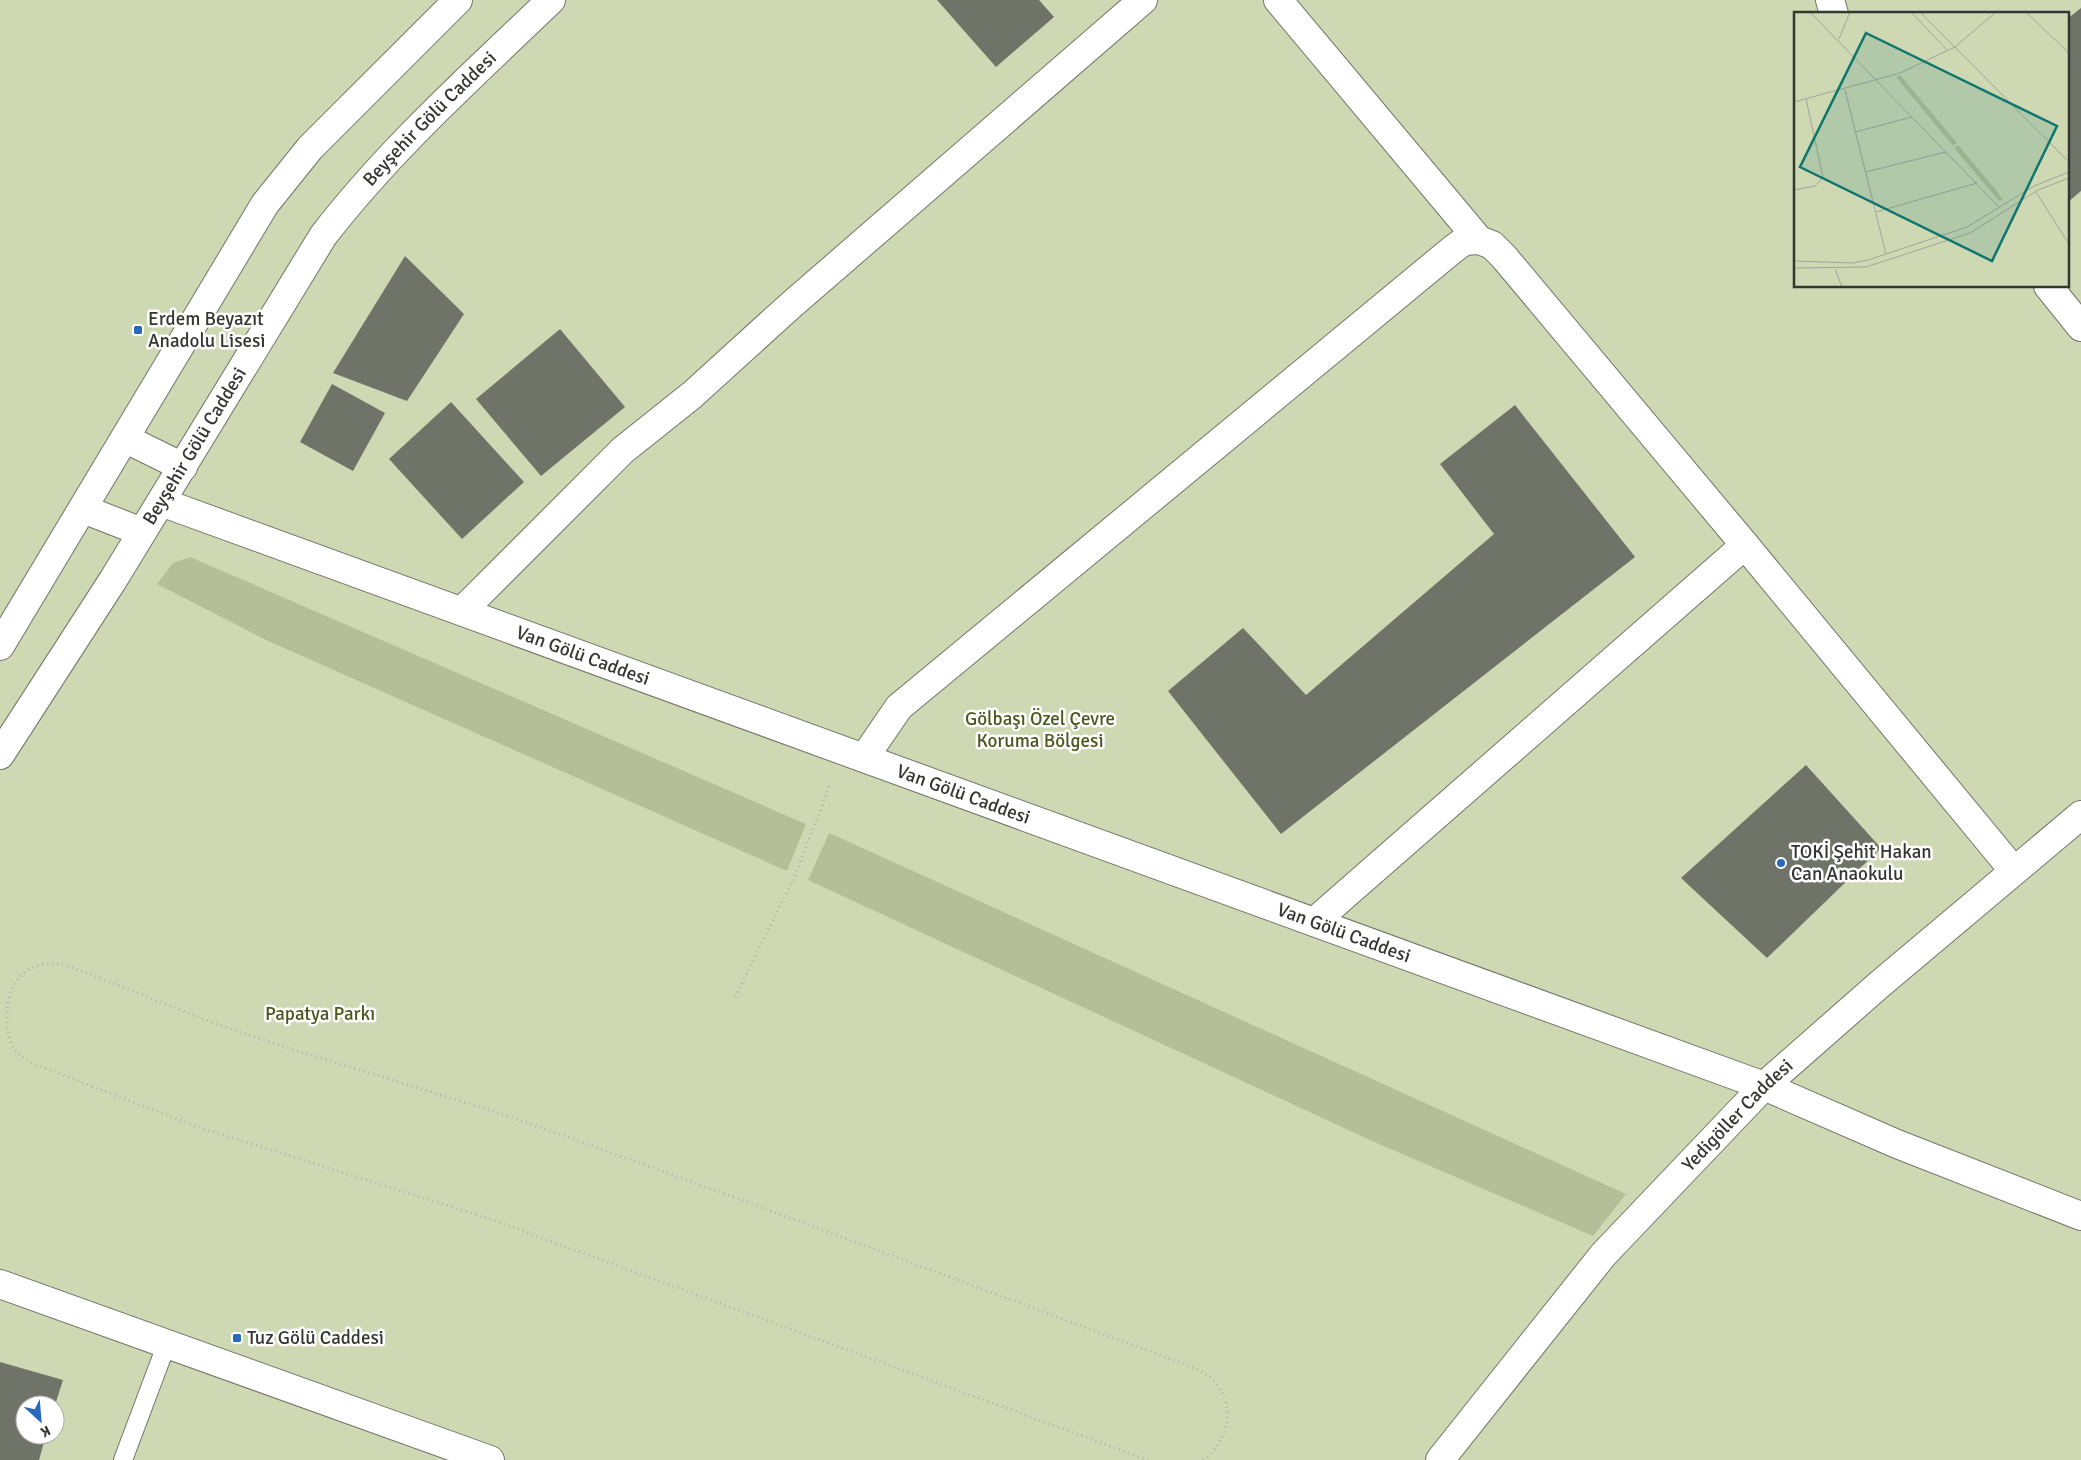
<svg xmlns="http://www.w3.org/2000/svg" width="2081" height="1460" font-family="Signika,sans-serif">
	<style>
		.green { fill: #ced8b3; fill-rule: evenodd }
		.forest { fill: #b4be98 }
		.building { fill: #707367 }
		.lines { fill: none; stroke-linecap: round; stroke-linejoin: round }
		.lane-casing { stroke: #727569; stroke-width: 20 }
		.street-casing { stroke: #727569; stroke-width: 30 }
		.secondary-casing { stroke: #727569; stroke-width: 30 }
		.path { stroke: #b2b5aa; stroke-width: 3; stroke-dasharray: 1 4; stroke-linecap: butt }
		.lane { stroke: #fff; stroke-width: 18 }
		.street { stroke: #fff; stroke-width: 28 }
		.secondary { stroke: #fff; stroke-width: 28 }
		.poi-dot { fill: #2869bb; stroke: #fff; stroke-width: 2 }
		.labels { text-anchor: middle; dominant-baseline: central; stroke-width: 5; stroke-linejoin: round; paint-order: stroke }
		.street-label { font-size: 19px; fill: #343630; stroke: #fff }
		.poi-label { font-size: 19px; fill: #343630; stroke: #fff; text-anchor: start }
		.park-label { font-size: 19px; fill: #4b571d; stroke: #fff }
		.inset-road { fill: none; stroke: #a2a69b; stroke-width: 1 }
		.view { fill: #0f766e; fill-opacity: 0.15; stroke: #0f766e; stroke-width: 2.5 }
		.inset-edge { fill: none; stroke: #343630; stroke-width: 2.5 }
	</style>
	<rect width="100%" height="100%" fill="#ecf0e2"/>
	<path class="green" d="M0,0H2081V1460H0ZM1795,14H2067V286H1795ZM25,1405H55V1435H25Z"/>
	<g class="forest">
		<path d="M190,557L806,824L787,871L266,640L157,584L173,563Z"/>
		<path d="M829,833L1626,1194L1593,1236L1372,1141L808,880Z"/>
	</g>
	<g class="building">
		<path d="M937,0H1039L1054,17L996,67Z"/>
		<path d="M2081,8V191L2067,203V19Z"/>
		<path d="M405,256L464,314L407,401L333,373Z"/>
		<path d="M560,329L625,407L541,476L476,399Z"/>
		<path d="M332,384L385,413L353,471L300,442Z"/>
		<path d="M451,402L524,482L462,539L389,459Z"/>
		<path d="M1515,405L1635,557L1281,834L1168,691L1243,628L1306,695L1494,534L1440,464Z"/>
		<path d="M1806,765L1881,848L1767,958L1681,878Z"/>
		<path d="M0,1362L63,1380L55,1405H25V1435H46L39,1460H0Z"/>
	</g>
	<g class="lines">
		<g class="lane-casing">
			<path id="lane" d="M123,1460L167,1343"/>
		</g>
		<g class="street-casing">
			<g id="street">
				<path d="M1278,0L1479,240L1492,245L1504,257L1745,545L2014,871"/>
				<path d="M1830,0L1834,14"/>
				<path d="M2048,286L2081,327"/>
				<path id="s1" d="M161,502L1764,1086L1897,1144L2081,1216"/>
				<path d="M462,611L623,450L692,395L790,306L1143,0"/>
				<path d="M864,758L899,707L1452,250L1464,241L1479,240"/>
				<path d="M1314,922L1745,545"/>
			</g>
		</g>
		<g class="secondary-casing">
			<g id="secondary">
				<path d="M126,439L183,467"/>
				<path d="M83,509L142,532"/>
				<path d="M0,646L265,204L310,148L458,0"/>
				<path id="s2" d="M0,755L113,580L323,236C390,149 472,76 551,0"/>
				<path d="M0,1284L490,1460"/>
				<path id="s3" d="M1440,1460L1603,1255L1764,1086L1880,984L2081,815"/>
			</g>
		</g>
		<g class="path">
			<path d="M735,997L794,878L830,785"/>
			<path d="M1148,1460L490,1219L195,1126L32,1063C24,1059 17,1054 12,1046C0,1016 7,968 46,964C62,962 78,970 92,975C142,994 192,1016 243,1033C348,1068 455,1097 559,1134C769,1209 978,1288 1187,1365C1197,1369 1207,1373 1214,1381C1237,1406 1228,1442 1203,1460"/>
		</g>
		<use href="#lane" class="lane"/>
		<use href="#street" class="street"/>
		<use href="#secondary" class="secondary"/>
	</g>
	<g class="poi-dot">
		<rect x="133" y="325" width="10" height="10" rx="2.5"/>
		<circle cx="1781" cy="863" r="5"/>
		<rect x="232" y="1333" width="10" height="10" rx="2.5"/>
	</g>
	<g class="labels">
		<g class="street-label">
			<text stroke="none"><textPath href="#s2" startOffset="770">Beyşehir Gölü Caddesi</textPath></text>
			<text stroke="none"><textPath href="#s2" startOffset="365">Beyşehir Gölü Caddesi</textPath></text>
			<text stroke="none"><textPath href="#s1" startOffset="449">Van Gölü Caddesi</textPath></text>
			<text stroke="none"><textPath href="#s1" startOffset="854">Van Gölü Caddesi</textPath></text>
			<text stroke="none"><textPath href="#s1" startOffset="1259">Van Gölü Caddesi</textPath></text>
			<text stroke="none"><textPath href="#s3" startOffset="456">Yedigöller Caddesi</textPath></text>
		</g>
		<g class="poi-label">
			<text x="148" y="319">Erdem Beyazıt<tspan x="148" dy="22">Anadolu Lisesi</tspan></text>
			<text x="1791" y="852">TOKİ Şehit Hakan<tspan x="1791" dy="22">Can Anaokulu</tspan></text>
			<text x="247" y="1338">Tuz Gölü Caddesi</text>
		</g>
		<g class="park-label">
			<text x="1040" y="719">Gölbaşı Özel Çevre<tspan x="1040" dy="22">Koruma Bölgesi</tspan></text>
			<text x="320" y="1014">Papatya Parkı</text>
		</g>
	</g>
	<g transform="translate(1794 12)">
		<rect width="275" height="275" fill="#ecf0e2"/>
		<path d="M0,0H275V275H0Z" fill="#ced8b3"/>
		<path d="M106,63L163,131L159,134L102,65ZM164,133L202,178L209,188L205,189L160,136Z" fill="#b4be98"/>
		<path class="inset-road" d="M16,0L205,195M117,0L154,39M126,0L275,150M232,0L275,41M45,27L56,0M51,78L92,242M0,90L106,61L161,35L202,0M61,120L118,105M72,160L152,140M0,178L21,174L29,165L12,87M242,180L275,232M82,200L183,171M0,249L59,251L74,248L173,215L240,174L275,160M0,256L72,255L176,221L244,178L275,166M41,257L48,275"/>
		<path class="view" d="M72,21L263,114L198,249L6,155Z"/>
		<rect width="275" height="275" class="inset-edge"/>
	</g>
	<g transform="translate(40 1420) rotate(154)"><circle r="24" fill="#ffffff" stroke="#aeafac"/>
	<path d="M0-4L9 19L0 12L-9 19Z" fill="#2869bb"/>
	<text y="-8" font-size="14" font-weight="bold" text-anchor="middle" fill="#343630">K</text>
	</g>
</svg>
